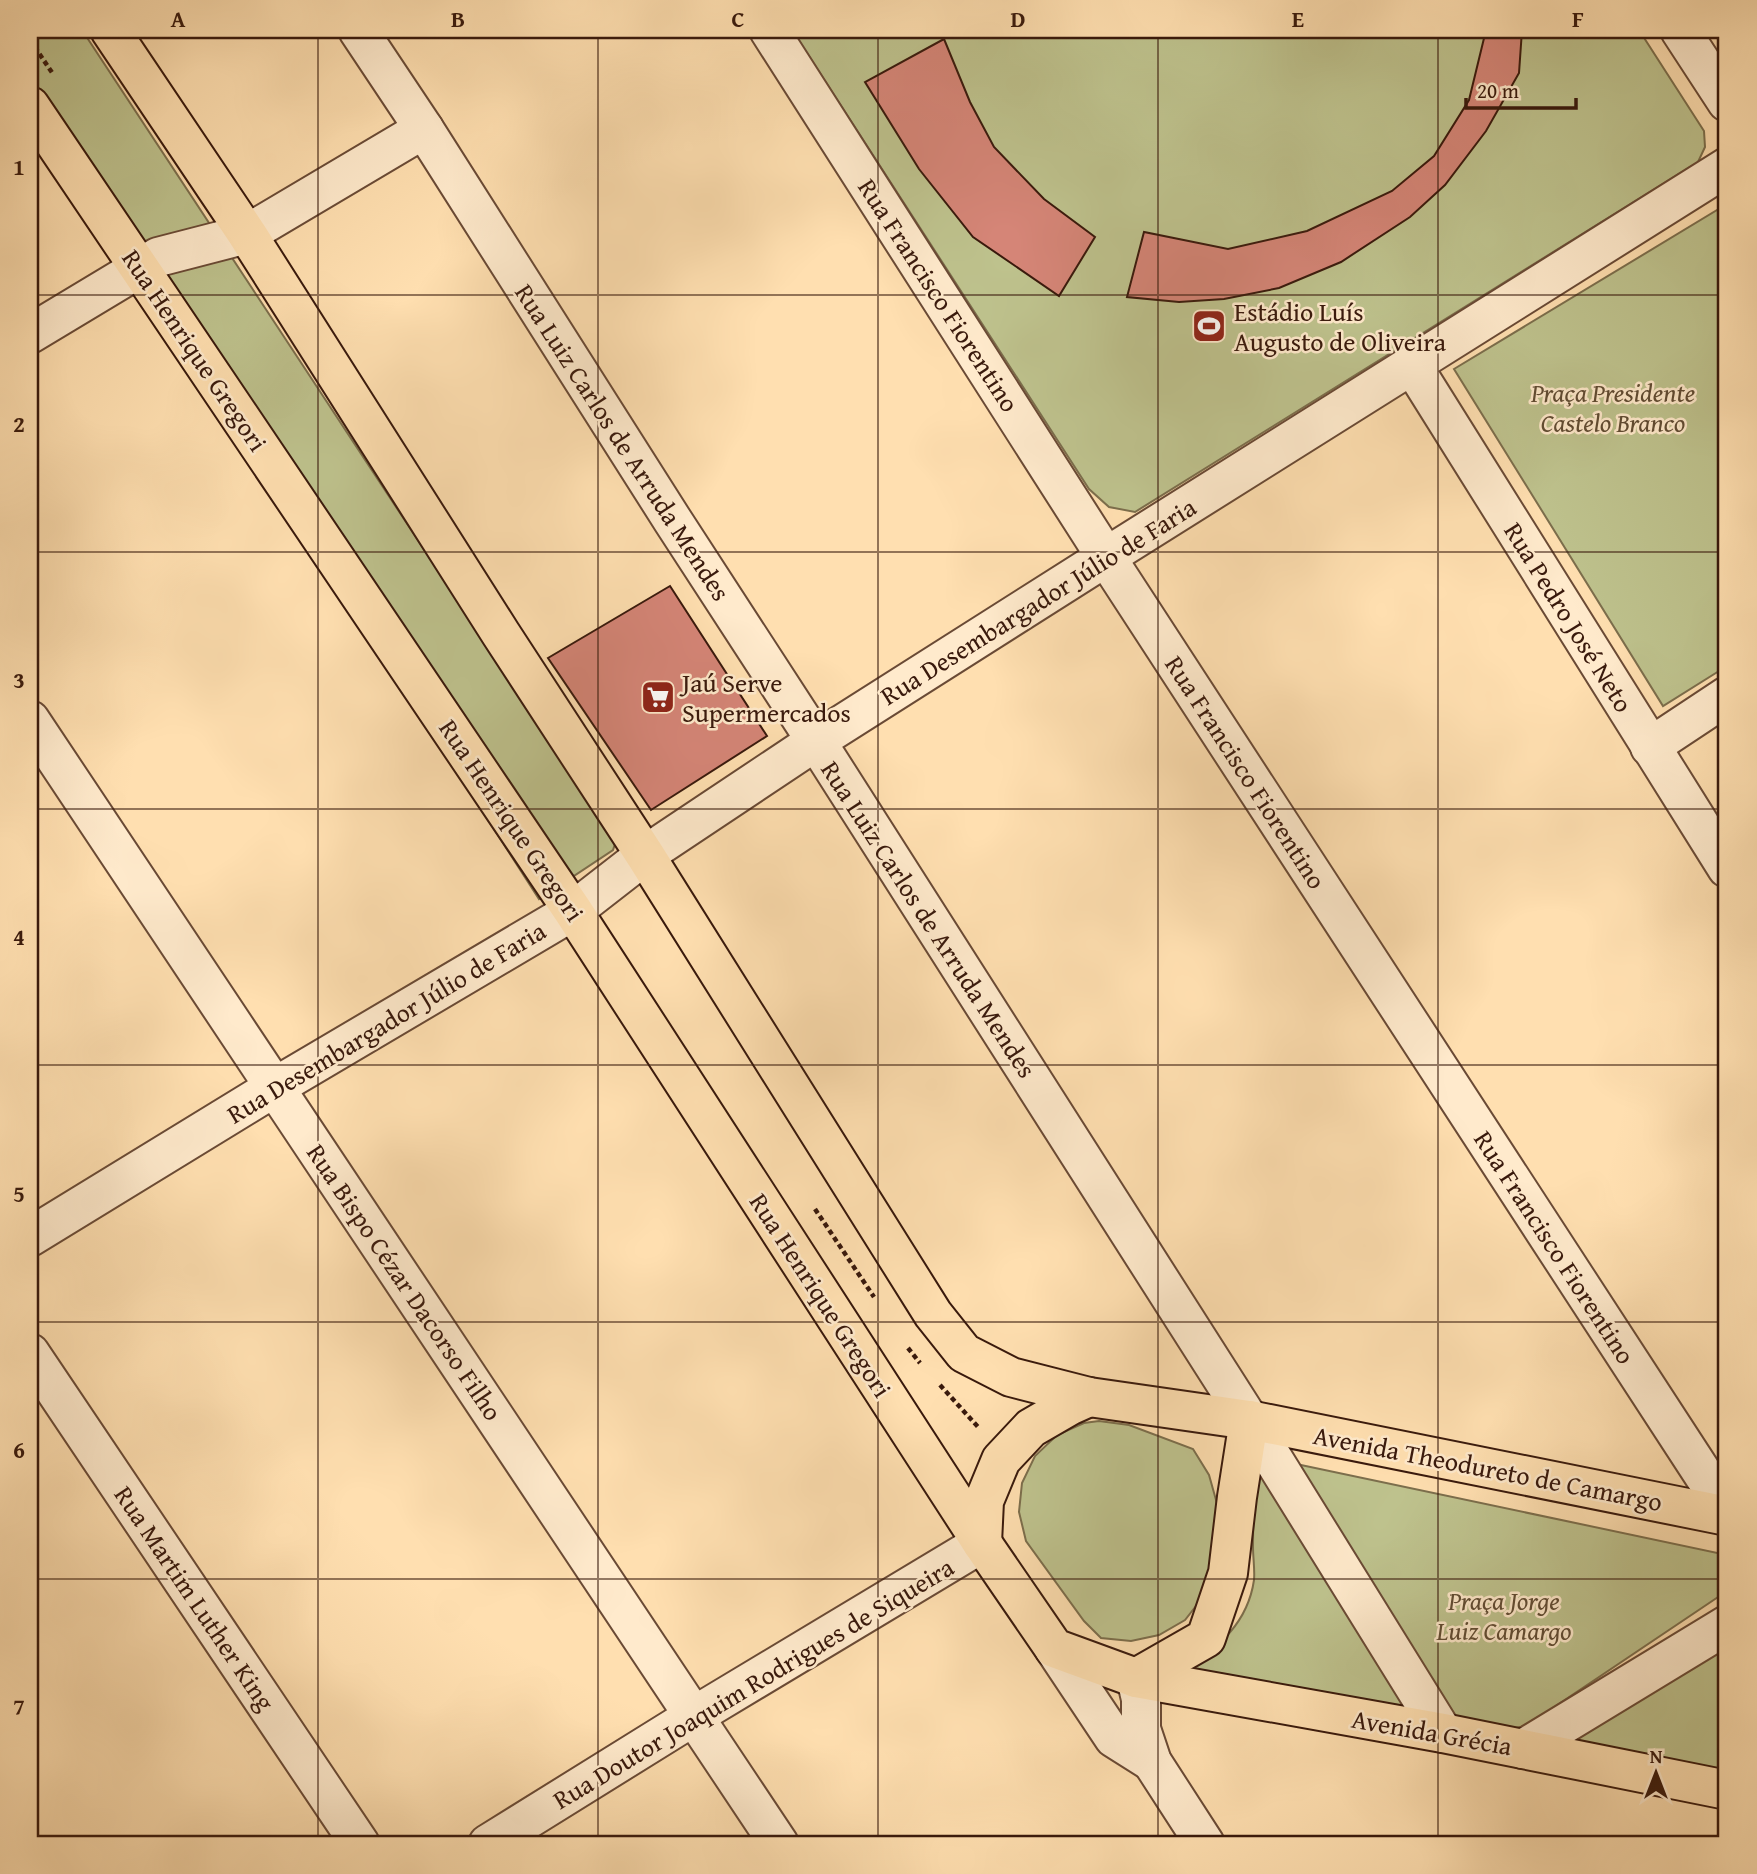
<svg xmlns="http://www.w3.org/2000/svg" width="1757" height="1874" font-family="'Gentium Book Plus',serif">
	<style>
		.green { fill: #bec28d; stroke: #7c6e4c; stroke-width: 2 }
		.building { fill: #d58577; stroke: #39190c; stroke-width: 2 }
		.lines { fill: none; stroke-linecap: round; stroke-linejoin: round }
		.minor-casing { stroke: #6a4a35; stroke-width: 42 }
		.major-casing { stroke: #39190c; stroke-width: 42 }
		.path { stroke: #39190c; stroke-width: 4.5; stroke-dasharray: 5 3.5; stroke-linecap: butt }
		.minor { stroke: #ffeacc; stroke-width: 38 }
		.major { stroke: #ffdfb0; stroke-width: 38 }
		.grid { fill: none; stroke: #39190c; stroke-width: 2; stroke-opacity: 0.55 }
		.labels { text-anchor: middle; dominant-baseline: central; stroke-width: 5; stroke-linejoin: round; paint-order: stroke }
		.street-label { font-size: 26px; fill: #39190c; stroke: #ffeacc }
		.poi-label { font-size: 26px; fill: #39190c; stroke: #ffeacc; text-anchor: start }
		.park-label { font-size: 26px; font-style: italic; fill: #614c33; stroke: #ffeacc }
		.neatline { fill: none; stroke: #39190c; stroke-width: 2.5 }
		.grid-label { font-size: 23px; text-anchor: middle; font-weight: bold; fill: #39190c }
	</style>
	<rect width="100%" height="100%" fill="#ffdfb0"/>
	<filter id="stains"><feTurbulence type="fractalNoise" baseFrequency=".00286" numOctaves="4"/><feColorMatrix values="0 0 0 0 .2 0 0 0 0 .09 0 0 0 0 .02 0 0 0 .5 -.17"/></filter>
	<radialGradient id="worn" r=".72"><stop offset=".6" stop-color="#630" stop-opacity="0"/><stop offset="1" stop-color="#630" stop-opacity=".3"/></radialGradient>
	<g class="green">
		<path d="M30,30H82L616,841L613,850L539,899L30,109Z"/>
		<path d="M792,30H1639L1704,131L1705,147L1698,162L1135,512L1109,507L1089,489Z"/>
		<path d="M1727,204V666L1663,706L1454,369Z"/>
		<path d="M1099,1421L1129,1425L1193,1449L1209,1475L1218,1507L1216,1548L1203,1597L1185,1620L1159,1635L1131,1641L1101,1638L1084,1621L1026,1541L1019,1512L1022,1483L1035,1456L1057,1435L1084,1423Z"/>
		<path d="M1257,1465L1418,1710L1185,1668C1219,1648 1248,1622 1254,1580C1255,1570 1253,1558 1253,1547C1253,1520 1254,1492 1257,1465Z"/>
		<path d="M1290,1465H1301L1727,1555V1591L1526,1726L1510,1729L1447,1719Z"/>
		<path d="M1727,1642V1777L1563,1743Z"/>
	</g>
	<g class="building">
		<path d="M1486,30H1522L1519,73L1486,131L1445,185L1410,217L1341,262L1279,288L1224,299L1179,302L1127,297L1144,232L1228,249L1307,231L1392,191L1434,156L1469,100Z"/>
		<path d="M944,39L970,102L994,147L1044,199L1095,237L1059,296L973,237L919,169L865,82Z"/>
		<path d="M670,586L767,736L651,810L548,658Z"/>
	</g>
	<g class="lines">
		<g class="minor-casing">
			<g id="minor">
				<path d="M358,30L424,129L673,521L816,741L1249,1420L1443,1733"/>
				<path d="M769,30L1106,557L1727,1511"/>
				<path d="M1680,30L1727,102"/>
				<path d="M30,334L158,257L247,234L424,129"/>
				<path d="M1412,365L1727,868"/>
				<path d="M30,720L779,1844"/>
				<path d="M1650,747L1727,696"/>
				<path d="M30,1237L275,1087L573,911L645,855L816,741L1106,557L1727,167"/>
				<path d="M30,1353L360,1844"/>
				<path d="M1054,1648L1114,1738L1152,1762"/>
				<path d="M1136,1678L1141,1699V1729L1152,1762L1205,1844"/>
				<path d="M1523,1749L1727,1625"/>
				<path d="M488,1844L694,1716L982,1543"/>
			</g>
		</g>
		<g class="major-casing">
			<g id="major">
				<path d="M110,30L247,234L501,634L645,855L933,1314L964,1353L1011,1377L1089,1397L1249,1420L1727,1516"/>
				<path d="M30,106L573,911L982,1543L1054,1648L1136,1678L1443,1733L1727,1790"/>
				<path d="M982,1543L984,1501L1001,1460L1031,1428L1069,1406L1089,1397"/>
				<path d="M1136,1678L1206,1638L1228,1573L1237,1497L1249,1420"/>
			</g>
		</g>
		<g class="path">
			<path d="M30,40L53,74"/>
			<path d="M815,1209L874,1297"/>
			<path d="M908,1348L920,1363"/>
			<path d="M940,1385L979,1428"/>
		</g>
		<use href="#minor" class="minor"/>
		<use href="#major" class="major"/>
	</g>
	<path class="grid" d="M318,30V1844M598,30V1844M878,30V1844M1158,30V1844M1438,30V1844M30,295H1727M30,552H1727M30,809H1727M30,1065H1727M30,1322H1727M30,1579H1727"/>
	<defs>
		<g id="stadium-square" transform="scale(1.75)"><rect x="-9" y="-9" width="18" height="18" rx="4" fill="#8f2418" stroke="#ffeacc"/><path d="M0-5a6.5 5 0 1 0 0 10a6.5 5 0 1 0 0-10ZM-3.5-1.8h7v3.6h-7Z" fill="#fff"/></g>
		<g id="supermarket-square" transform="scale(1.75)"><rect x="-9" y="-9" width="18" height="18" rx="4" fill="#8f2418" stroke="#ffeacc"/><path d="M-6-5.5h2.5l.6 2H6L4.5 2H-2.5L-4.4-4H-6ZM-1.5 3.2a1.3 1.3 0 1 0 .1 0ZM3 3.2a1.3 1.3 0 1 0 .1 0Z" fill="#fff"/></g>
	</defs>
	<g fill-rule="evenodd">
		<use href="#stadium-square" x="1209" y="326"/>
		<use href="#supermarket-square" x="658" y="697"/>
	</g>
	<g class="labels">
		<g class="street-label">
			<text transform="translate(939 295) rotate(57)">Rua Francisco Fiorentino</text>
			<text transform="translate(195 350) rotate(56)">Rua Henrique Gregori</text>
			<text transform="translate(623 442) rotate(57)">Rua Luiz Carlos de Arruda Mendes</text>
			<text transform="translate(1038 601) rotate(-32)">Rua Desembargador Júlio de Faria</text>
			<text transform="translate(1569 617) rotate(58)">Rua Pedro José Neto</text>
			<text transform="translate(1246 772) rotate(57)">Rua Francisco Fiorentino</text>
			<text transform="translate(512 820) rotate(56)">Rua Henrique Gregori</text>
			<text transform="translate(929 919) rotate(57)">Rua Luiz Carlos de Arruda Mendes</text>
			<text transform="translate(386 1022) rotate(-31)">Rua Desembargador Júlio de Faria</text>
			<text transform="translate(1555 1247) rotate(57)">Rua Francisco Fiorentino</text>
			<text transform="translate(405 1282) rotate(56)">Rua Bispo Cézar Dacorso Filho</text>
			<text transform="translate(821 1295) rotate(57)">Rua Henrique Gregori</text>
			<text transform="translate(1488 1468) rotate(11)">Avenida Theodureto de Camargo</text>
			<text transform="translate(195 1598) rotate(56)">Rua Martim Luther King</text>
			<text transform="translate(753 1683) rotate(-31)">Rua Doutor Joaquim Rodrigues de Siqueira</text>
			<text transform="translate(1432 1732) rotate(10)">Avenida Grécia</text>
		</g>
		<g class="poi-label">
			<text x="1234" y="311">Estádio Luís<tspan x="1234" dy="30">Augusto de Oliveira</tspan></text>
			<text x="682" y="682">Jaú Serve<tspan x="682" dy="30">Supermercados</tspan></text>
		</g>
		<g class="park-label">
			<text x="1613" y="392">Praça Presidente<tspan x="1613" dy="30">Castelo Branco</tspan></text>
			<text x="1504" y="1600">Praça Jorge<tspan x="1504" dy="30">Luiz Camargo</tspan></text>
		</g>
	</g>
	<rect width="1757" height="1874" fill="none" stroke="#ffdfb0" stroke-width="77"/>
	<g transform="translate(1656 1773)" stroke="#ffeacc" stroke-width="5" paint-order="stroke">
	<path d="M0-5L12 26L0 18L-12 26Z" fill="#39190c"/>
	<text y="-10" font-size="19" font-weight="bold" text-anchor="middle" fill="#39190c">N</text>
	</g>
	<path d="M1466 98v10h110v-10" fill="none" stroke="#39190c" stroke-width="3.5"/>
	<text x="1477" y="98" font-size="21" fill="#39190c" stroke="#ffeacc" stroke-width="5" paint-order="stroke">20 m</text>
	<rect x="38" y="38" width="1680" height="1798" class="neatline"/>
	<g class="grid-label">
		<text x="178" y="27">A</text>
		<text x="458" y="27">B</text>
		<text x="738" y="27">C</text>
		<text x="1018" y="27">D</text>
		<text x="1298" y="27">E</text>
		<text x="1578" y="27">F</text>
		<text x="19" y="175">1</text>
		<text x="19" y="432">2</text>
		<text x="19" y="688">3</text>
		<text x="19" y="945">4</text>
		<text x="19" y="1202">5</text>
		<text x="19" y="1458">6</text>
		<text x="19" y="1715">7</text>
	</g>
	<rect width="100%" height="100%" filter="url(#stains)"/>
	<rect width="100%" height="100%" fill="url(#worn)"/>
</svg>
